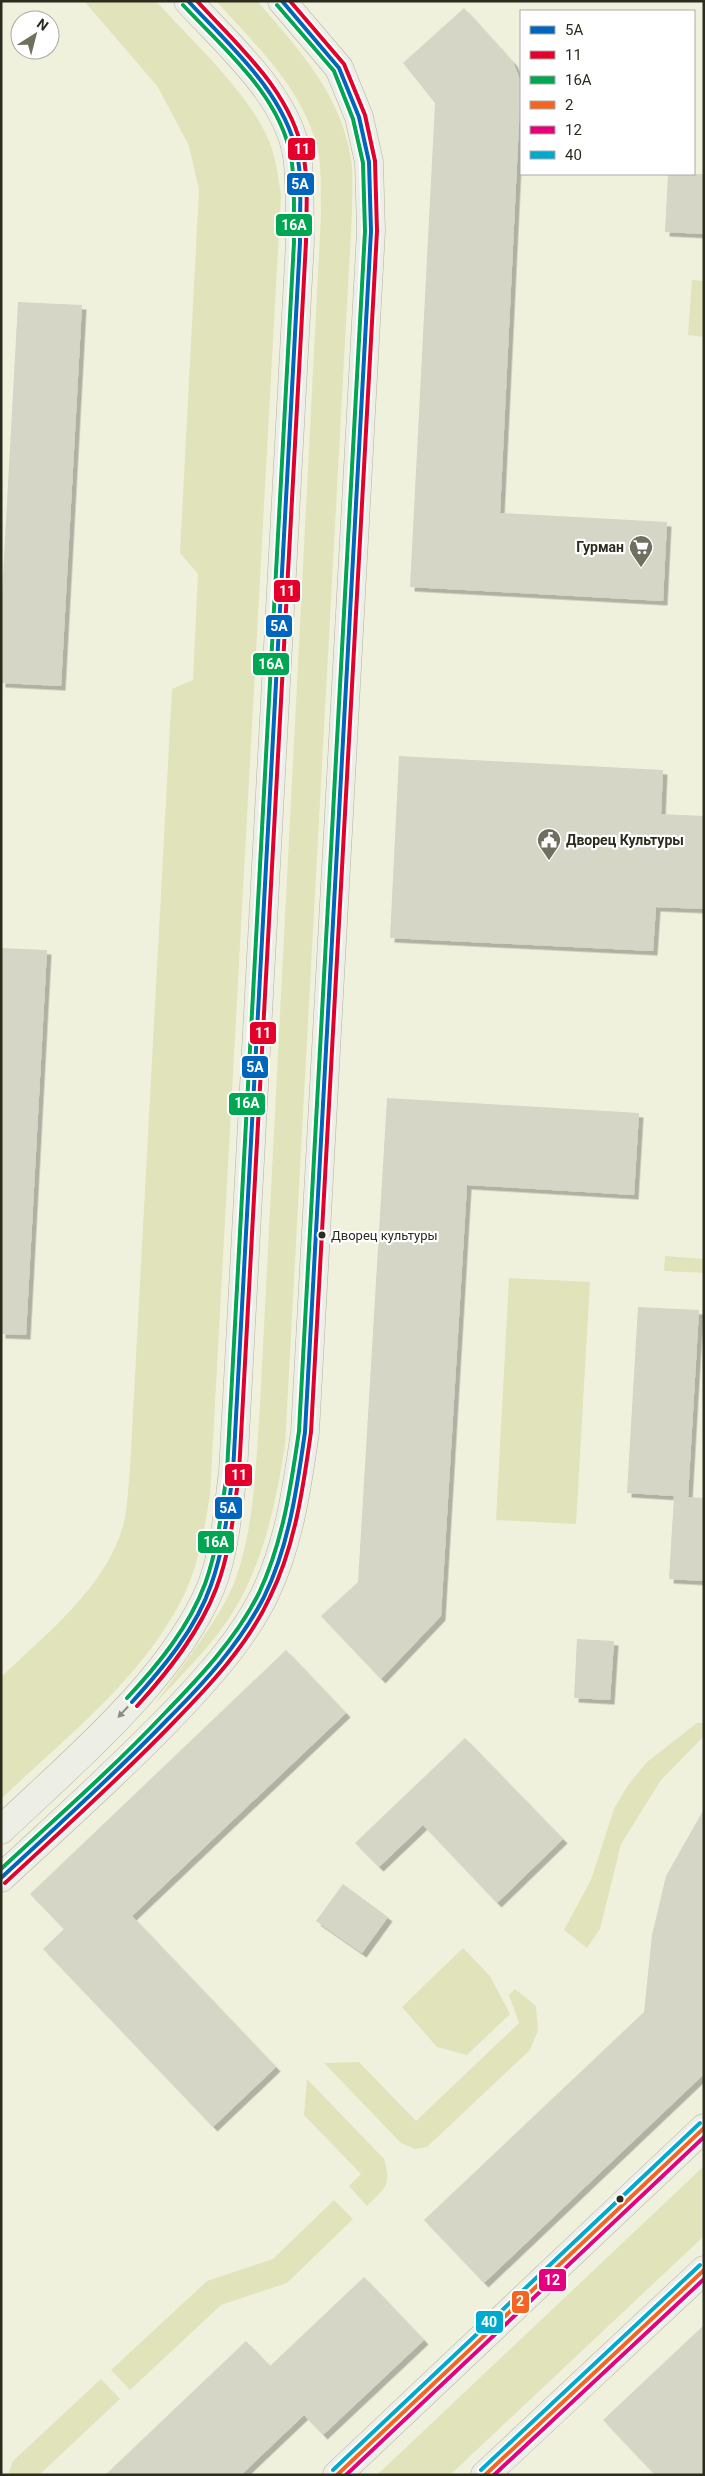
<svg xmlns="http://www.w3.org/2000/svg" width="705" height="2476" font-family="Roboto,sans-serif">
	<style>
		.green { fill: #e1e3bb }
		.building { fill: #d5d6c6; filter: url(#shadow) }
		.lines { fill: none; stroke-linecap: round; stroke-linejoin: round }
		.secondary-casing { stroke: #b2b3a4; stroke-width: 29 }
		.secondary { stroke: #edeee6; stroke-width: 28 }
		.bus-1-casing { stroke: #fff; stroke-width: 8 }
		.bus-2-casing { stroke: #fff; stroke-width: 8 }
		.bus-3-casing { stroke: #fff; stroke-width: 8 }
		.bus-4-casing { stroke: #fff; stroke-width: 8 }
		.bus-5-casing { stroke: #fff; stroke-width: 8 }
		.bus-6-casing { stroke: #fff; stroke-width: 8 }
		.bus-1 { stroke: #0065bd; stroke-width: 4 }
		.bus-2 { stroke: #e4002b; stroke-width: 4 }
		.bus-3 { stroke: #00a651; stroke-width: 4 }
		.bus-4 { stroke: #f26522; stroke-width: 4 }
		.bus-5 { stroke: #e5007d; stroke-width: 4 }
		.bus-6 { stroke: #00a9ce; stroke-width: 4 }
		.oneway { fill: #8c8c82 }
		.bus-dot { fill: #2b2b1e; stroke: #fff; stroke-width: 2 }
		.labels { text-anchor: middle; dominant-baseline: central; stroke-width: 4.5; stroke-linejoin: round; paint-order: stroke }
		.bus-label { font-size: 13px; fill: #2b2b1e; stroke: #fff; text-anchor: start }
		.poi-label { font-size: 14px; font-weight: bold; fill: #2b2b1e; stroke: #fff; text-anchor: end }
		.line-badge { stroke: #fff; stroke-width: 2 }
		.badge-label { font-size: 14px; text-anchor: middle; font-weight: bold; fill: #fff }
	</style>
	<defs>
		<filter id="shadow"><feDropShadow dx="4.5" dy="4.5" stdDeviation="0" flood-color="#0004"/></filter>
	</defs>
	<rect width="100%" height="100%" fill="#f0f1dd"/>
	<g class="green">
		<path d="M84,1H156C191,40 250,94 269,141C276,158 278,177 281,194L210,1495C204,1530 199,1565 183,1597C142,1679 66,1737 1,1799V1677C46,1634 106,1587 123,1526C128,1508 128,1487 130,1469L172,689L193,680L198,574L180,553L199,190L189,146L158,87Z"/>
		<path d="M216,1H257C300,50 345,99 352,167C353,182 352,198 352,213L285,1445C277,1497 266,1551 241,1598C220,1638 185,1671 155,1704C180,1668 224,1615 237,1575C255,1521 256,1461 260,1405L321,215C320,190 323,160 314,136C296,82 253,42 216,1Z"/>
		<path d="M692,280L704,281V337L688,335Z"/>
		<path d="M665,1256L704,1259V1273L664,1271Z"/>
		<path d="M509,1278L590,1282L576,1524L496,1520Z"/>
		<path d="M697,1723H704V1736L661,1780L621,1844L600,1929L587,1948L564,1930L591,1880L614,1809L628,1785L647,1762Z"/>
		<path d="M463,1948L490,1976L510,2014L467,2055L437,2047L402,2007Z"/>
		<path d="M515,1989L536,2006L538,2030L530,2050L427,2147L415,2149L401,2143L324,2063L359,2062L416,2121L519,2023L509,1995Z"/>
		<path d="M307,2079L384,2159C392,2186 385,2188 367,2206L349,2186L361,2174L304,2115Z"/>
		<path d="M704,2166V2236L450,2475H377Z"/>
		<path d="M334,2200L353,2219L287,2283L221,2305L130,2390L111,2370L207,2281L273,2259Z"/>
		<path d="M101,2379L120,2399L39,2475H8L13,2461Z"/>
	</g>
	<g class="building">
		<path d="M464,8L513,62L521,82L500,513L667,522L663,601L410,587L435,103L403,63Z"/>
		<path d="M668,174H704V234L665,232Z"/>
		<path d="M18,302L82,305L61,686L1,683V611Z"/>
		<path d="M399,756L663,770L661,814L704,816V909L656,907L653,951L390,938Z"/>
		<path d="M1,948L47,950L26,1335L1,1334Z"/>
		<path d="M387,1098L639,1113L634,1195L467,1185L441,1616L381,1679L321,1616L358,1582Z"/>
		<path d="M638,1307L699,1310L688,1497L704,1498V1581L669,1579L674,1496L627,1493Z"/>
		<path d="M577,1639L614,1641L610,1700L574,1698Z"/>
		<path d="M286,1650L346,1713L132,1916L276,2067L213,2127L43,1949L64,1929L30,1894Z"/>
		<path d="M465,1738L563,1839L497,1903L423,1825L379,1867L355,1843Z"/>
		<path d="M704,1809V2074L484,2283L424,2220L644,2012L652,1935L666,1876Z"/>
		<path d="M343,1884L388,1917L362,1953L316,1921Z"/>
		<path d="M364,2277L424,2340L323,2435L304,2415L241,2475H105L246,2341L270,2366Z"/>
		<path d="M704,2325V2475H655L603,2420Z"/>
	</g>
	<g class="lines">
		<g class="secondary-casing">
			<g id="secondary">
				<path d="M1,1830C72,1762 173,1679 211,1587C225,1551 228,1510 233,1472L300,242C299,214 301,183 297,155C287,95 227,44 188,1"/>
				<path d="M1,1878C61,1822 123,1767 179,1708C211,1674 243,1638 264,1596C289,1545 297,1488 305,1432L371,231L369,162L359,117L339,68L282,1"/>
				<path d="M337,2475L704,2128"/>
				<path d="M485,2475L704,2270"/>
			</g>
		</g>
		<use href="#secondary" class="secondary"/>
		<g class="bus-1-casing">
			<g id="bus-1">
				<path d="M132,1702C163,1668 196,1629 211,1585C224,1549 228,1510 233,1472L300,242C299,213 303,183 297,154C284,92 230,46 188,1"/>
				<path d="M1,1878C57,1826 113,1776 166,1721C203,1684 240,1644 264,1597C289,1546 297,1488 305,1432L371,231L369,162L359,117L339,68L282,1"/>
			</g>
		</g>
		<g class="bus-2-casing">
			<g id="bus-2">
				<path d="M137,1706C168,1672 199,1633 216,1589C230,1553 234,1512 239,1473L306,242C306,213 309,182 303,154C291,91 238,46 197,1"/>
				<path d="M5,1883C62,1830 119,1779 173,1723C210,1685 248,1645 270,1597C295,1546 303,1489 311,1432L377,231L375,161L365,115L344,64L290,1"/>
			</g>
		</g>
		<g class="bus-3-casing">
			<g id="bus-3">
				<path d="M127,1698C158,1665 189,1627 205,1584C218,1548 222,1509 227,1471L294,242C293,214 296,185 291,157C280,95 224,49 183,5"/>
				<path d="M1,1869C56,1818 112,1769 163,1715C199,1678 236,1639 259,1593C283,1542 291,1486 299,1431L365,231L363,163L353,119L334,71L277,5"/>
			</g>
		</g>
		<g class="bus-4-casing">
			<g id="bus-4">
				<path d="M337,2475L704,2128"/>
				<path d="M485,2475L704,2270"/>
			</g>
		</g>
		<g class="bus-5-casing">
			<g id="bus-5">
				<path d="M346,2475L704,2137"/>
				<path d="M494,2475L704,2279"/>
			</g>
		</g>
		<g class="bus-6-casing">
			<g id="bus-6">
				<path d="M333,2470L700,2123"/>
				<path d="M481,2470L700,2265"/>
			</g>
		</g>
		<use href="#bus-1" class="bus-1"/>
		<use href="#bus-2" class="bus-2"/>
		<use href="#bus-3" class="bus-3"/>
		<use href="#bus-4" class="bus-4"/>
		<use href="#bus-5" class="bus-5"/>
		<use href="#bus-6" class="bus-6"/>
	</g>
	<defs><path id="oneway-solid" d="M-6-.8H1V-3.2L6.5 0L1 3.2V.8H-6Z" transform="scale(1.25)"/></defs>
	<use class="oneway" href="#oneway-solid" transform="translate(123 1712) rotate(133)"/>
	<defs>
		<g id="supermarket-pin" transform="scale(1.25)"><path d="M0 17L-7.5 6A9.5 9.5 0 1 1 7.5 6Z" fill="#707061" stroke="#fff"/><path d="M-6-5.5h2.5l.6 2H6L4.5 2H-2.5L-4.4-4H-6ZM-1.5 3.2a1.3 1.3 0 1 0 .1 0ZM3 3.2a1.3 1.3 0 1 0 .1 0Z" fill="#fff"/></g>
		<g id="civic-pin" transform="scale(1.25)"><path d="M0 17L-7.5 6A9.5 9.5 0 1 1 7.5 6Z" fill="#707061" stroke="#fff"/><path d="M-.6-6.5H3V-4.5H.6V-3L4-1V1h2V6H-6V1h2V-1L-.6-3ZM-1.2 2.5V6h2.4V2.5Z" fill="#fff"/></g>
	</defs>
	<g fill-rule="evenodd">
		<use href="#supermarket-pin" x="641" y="547"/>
		<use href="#civic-pin" x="549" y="840"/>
	</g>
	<g class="bus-dot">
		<circle cx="322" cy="1235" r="4.5"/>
		<circle cx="620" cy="2199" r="4.5"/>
	</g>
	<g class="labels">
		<g class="bus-label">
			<text x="331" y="1235">Дворец культуры</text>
		</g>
		<g class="poi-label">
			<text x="624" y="547">Гурман</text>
			<text x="566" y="840" text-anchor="start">Дворец Культуры</text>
		</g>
	</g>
	<g class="line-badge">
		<rect x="287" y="137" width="29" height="24" rx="5" fill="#e4002b"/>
		<rect x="286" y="172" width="29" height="24" rx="5" fill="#0065bd"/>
		<rect x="275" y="213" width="38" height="24" rx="5" fill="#00a651"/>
		<rect x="273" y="579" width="28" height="24" rx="5" fill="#e4002b"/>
		<rect x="265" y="614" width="28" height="24" rx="5" fill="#0065bd"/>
		<rect x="252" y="652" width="38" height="24" rx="5" fill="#00a651"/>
		<rect x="249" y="1021" width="28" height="24" rx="5" fill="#e4002b"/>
		<rect x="241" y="1055" width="28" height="24" rx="5" fill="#0065bd"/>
		<rect x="228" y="1092" width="38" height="24" rx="5" fill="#00a651"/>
		<rect x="224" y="1463" width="29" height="24" rx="5" fill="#e4002b"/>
		<rect x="214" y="1496" width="29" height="24" rx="5" fill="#0065bd"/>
		<rect x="197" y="1530" width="38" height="24" rx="5" fill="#00a651"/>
		<rect x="538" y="2268" width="29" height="24" rx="5" fill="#e5007d"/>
		<rect x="511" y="2290" width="19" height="24" rx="5" fill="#f26522"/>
		<rect x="475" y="2310" width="29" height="24" rx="5" fill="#00a9ce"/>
	</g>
	<g class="badge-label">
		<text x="302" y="154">11</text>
		<text x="300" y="189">5А</text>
		<text x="294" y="230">16А</text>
		<text x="287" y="596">11</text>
		<text x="279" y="631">5А</text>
		<text x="271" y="669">16А</text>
		<text x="263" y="1038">11</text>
		<text x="255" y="1072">5А</text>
		<text x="247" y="1108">16А</text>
		<text x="239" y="1480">11</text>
		<text x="228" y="1513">5А</text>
		<text x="216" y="1547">16А</text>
		<text x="552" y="2285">12</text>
		<text x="520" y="2306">2</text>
		<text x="489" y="2327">40</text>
	</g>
	<rect width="705" height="2476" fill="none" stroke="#2b2b1e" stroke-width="5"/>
	<rect x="520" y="10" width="175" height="165" fill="#ffffff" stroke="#aaaaa5"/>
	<rect x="530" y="26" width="25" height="8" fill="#0065bd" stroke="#aaaaa5"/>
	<text x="565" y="35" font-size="15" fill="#2b2b1e">5А</text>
	<rect x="530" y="51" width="25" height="8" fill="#e4002b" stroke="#aaaaa5"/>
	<text x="565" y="60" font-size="15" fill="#2b2b1e">11</text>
	<rect x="530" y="76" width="25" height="8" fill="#00a651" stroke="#aaaaa5"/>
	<text x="565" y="85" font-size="15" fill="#2b2b1e">16А</text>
	<rect x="530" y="101" width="25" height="8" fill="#f26522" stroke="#aaaaa5"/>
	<text x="565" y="110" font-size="15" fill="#2b2b1e">2</text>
	<rect x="530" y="126" width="25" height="8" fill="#e5007d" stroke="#aaaaa5"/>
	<text x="565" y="135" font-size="15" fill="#2b2b1e">12</text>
	<rect x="530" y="151" width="25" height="8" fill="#00a9ce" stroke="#aaaaa5"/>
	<text x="565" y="160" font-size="15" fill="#2b2b1e">40</text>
	<g transform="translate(35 35) rotate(36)"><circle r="24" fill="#ffffff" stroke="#aaaaa5"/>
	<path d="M0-4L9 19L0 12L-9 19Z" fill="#707061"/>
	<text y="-8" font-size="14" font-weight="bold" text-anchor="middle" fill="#2b2b1e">N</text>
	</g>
</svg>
